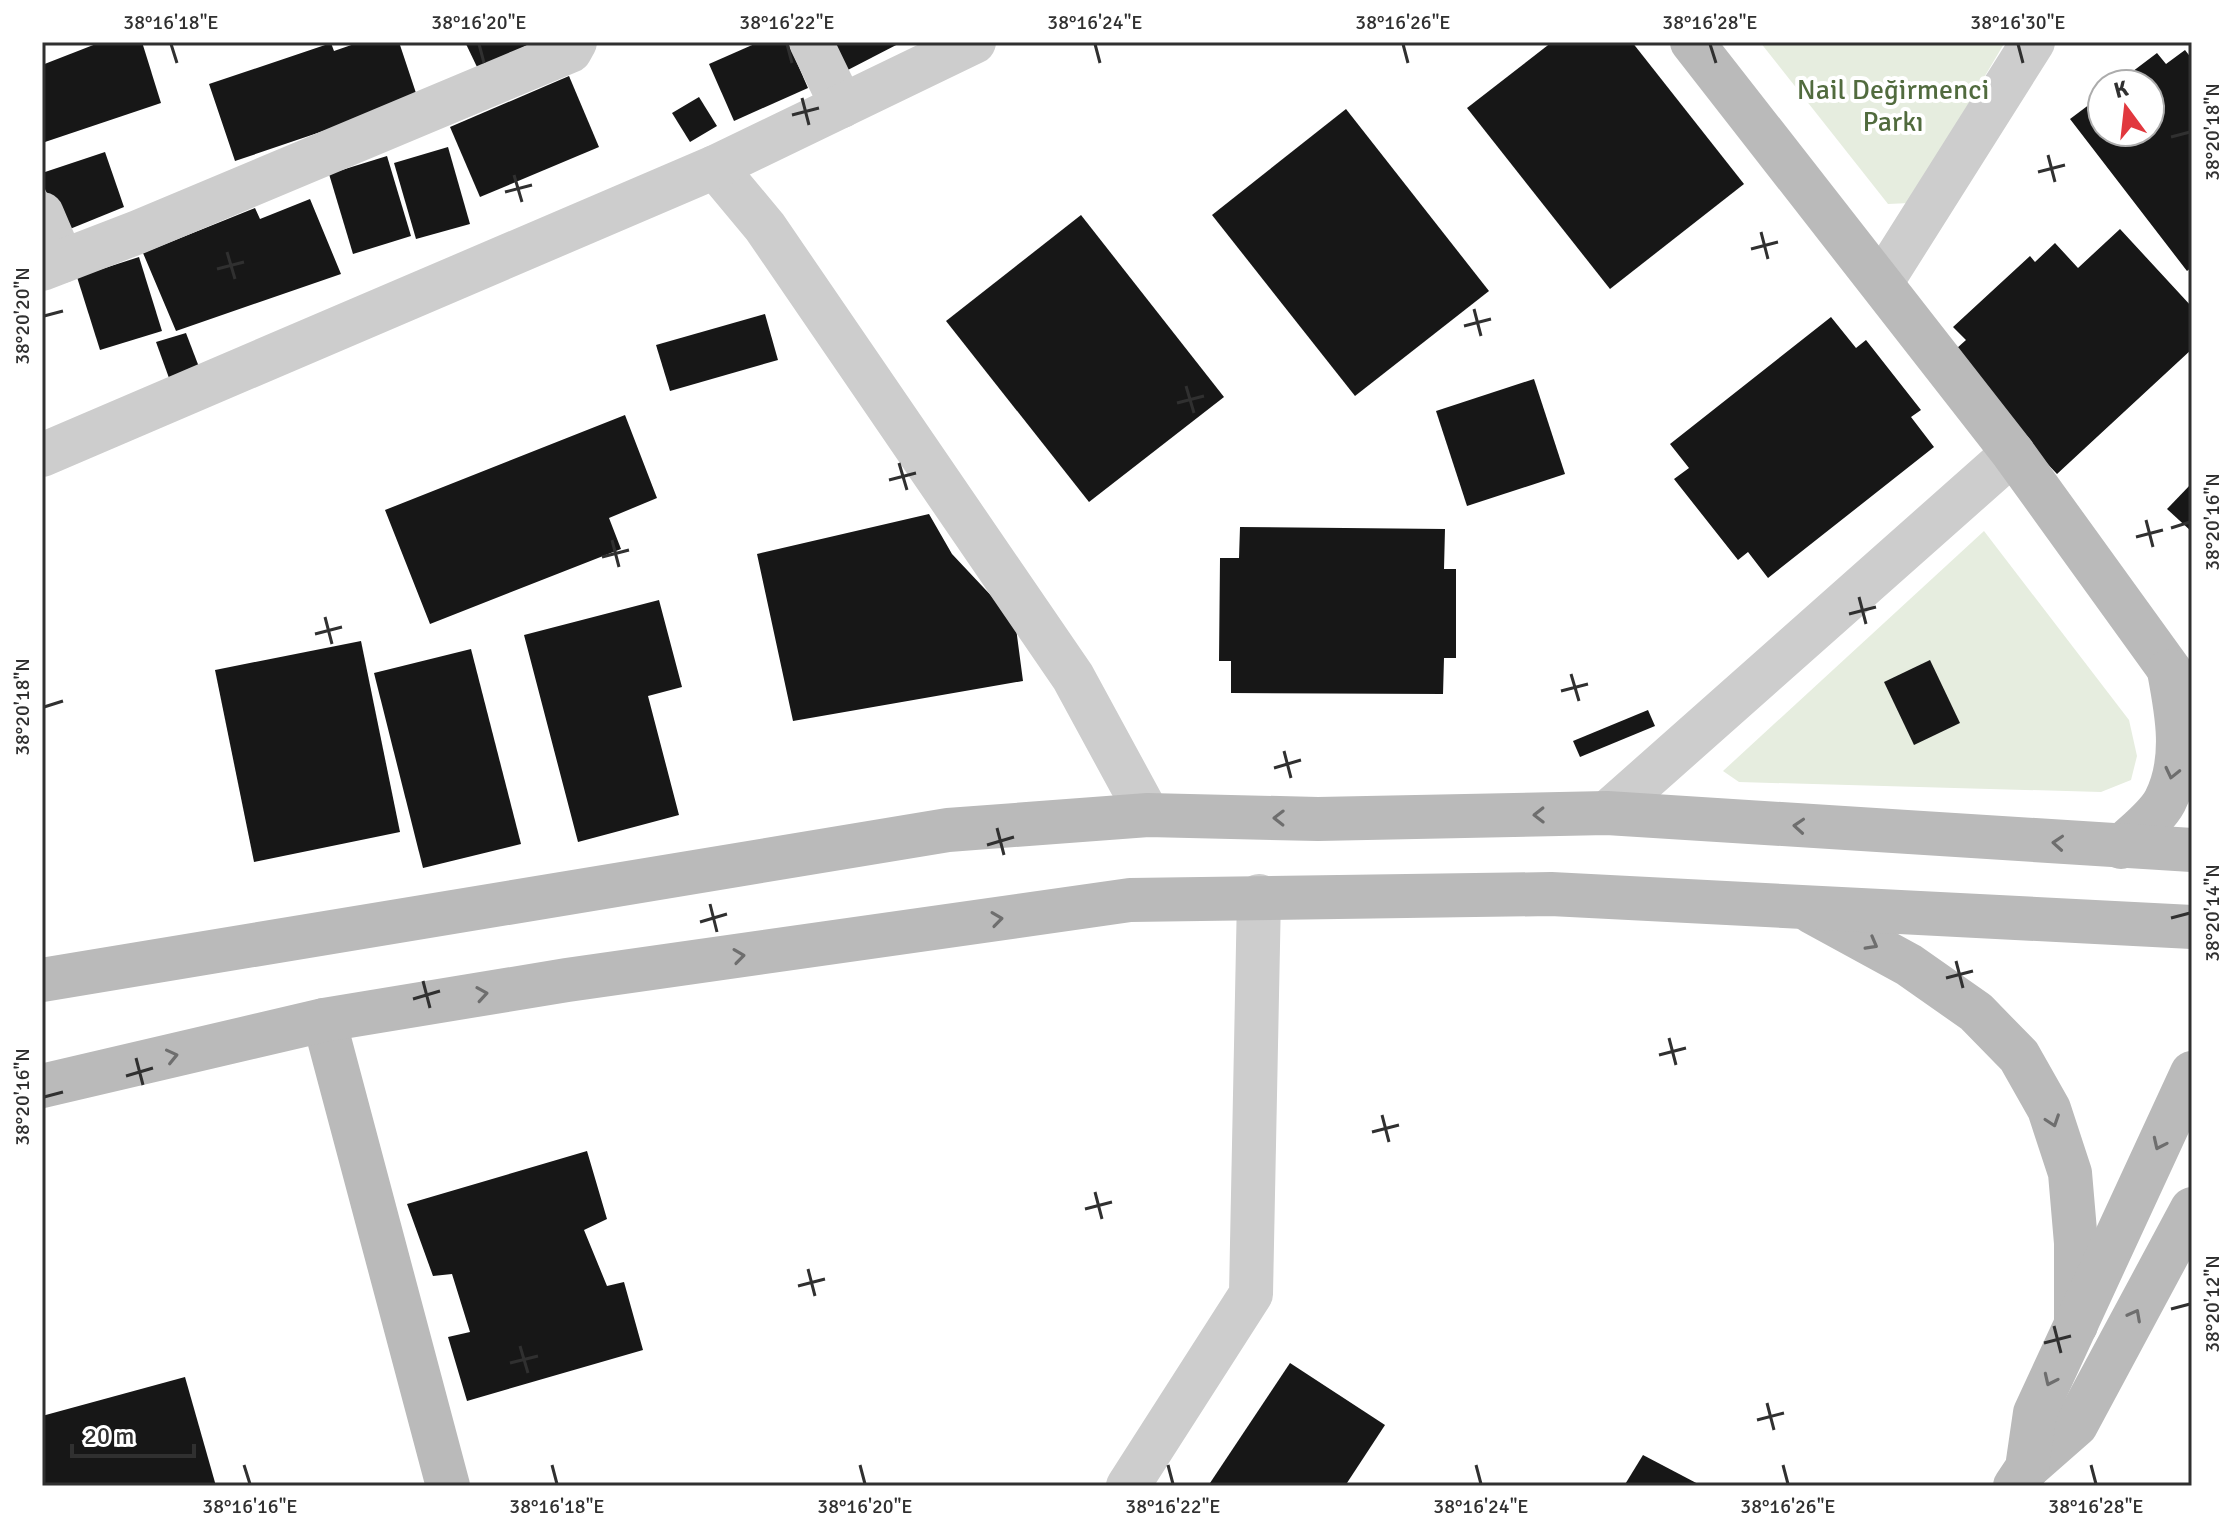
<svg xmlns="http://www.w3.org/2000/svg" width="2234" height="1528" font-family="Signika,sans-serif">
	<style>
		.green { fill: #e6eddf }
		.building { fill: #171717 }
		.lines { fill: none; stroke-linecap: round; stroke-linejoin: round }
		.street { stroke: #cdcdcd; stroke-width: 44 }
		.secondary { stroke: #bababa; stroke-width: 44 }
		.oneway { stroke: #6e6e6e }
		.ticks { fill: none; stroke: #303030; stroke-width: 3 }
		.labels { text-anchor: middle; dominant-baseline: central; stroke-width: 8; stroke-linejoin: round; paint-order: stroke }
		.park-label { font-size: 28px; fill: #516b3e; stroke: #fff }
		.neatline { fill: none; stroke: #303030; stroke-width: 3 }
		.ticks-label { font-size: 20px; text-anchor: middle; fill: #303030 }
	</style>
	<rect width="100%" height="100%" fill="#fff"/>
	<g class="green">
		<path d="M1760,42H2005L1910,203L1888,204Z"/>
		<path d="M1984,531L2129,720L2137,756L2131,780L2101,792L1739,782L1723,771Z"/>
	</g>
	<g class="building">
		<path d="M101,42H142L161,103L42,143V65Z"/>
		<path d="M360,42H399L418,99L235,161L209,84L331,43L334,51Z"/>
		<path d="M465,42H534L478,69Z"/>
		<path d="M759,42H788L808,88L734,121L709,64Z"/>
		<path d="M826,42H902L842,73Z"/>
		<path d="M1552,42H1632L1744,184L1610,289L1467,108Z"/>
		<path d="M2185,50L2192,59V267L2187,271L2070,119L2102,95V132H2150V84H2116L2157,53L2166,64Z"/>
		<path d="M569,76L599,147L480,197L450,127Z"/>
		<path d="M699,97L717,126L690,142L672,113Z"/>
		<path d="M1346,109L1489,291L1355,396L1212,215Z"/>
		<path d="M448,147L470,224L416,239L394,163Z"/>
		<path d="M105,152L124,207L65,231L42,183V173Z"/>
		<path d="M387,156L411,236L353,254L329,174Z"/>
		<path d="M310,199L341,274L176,331L143,253L255,208L260,219Z"/>
		<path d="M1081,215L1224,397L1089,502L946,321Z"/>
		<path d="M2120,229L2192,307V349L2057,474L1947,357L1966,340L1953,327L2030,256L2035,262L2055,243L2078,268Z"/>
		<path d="M139,257L162,331L100,350L77,277Z"/>
		<path d="M765,314L778,360L670,391L656,345Z"/>
		<path d="M1831,317L1856,348L1866,340L1921,410L1911,417L1934,447L1768,578L1748,552L1738,560L1674,479L1689,468L1670,444Z"/>
		<path d="M186,333L199,367L169,378L156,342Z"/>
		<path d="M1534,379L1565,474L1467,506L1436,411Z"/>
		<path d="M625,415L657,498L609,518L621,549L430,624L385,510Z"/>
		<path d="M2192,483V532L2167,509Z"/>
		<path d="M929,514L952,554L999,604L1016,628L1023,681L793,721L757,554Z"/>
		<path d="M1240,527L1445,529L1444,569H1456V658H1444L1443,694L1231,693V661H1219L1220,558H1239Z"/>
		<path d="M659,600L682,687L648,696L679,815L578,842L524,635Z"/>
		<path d="M361,641L400,832L254,862L215,670Z"/>
		<path d="M471,649L521,844L423,868L374,673Z"/>
		<path d="M1930,660L1960,723L1914,745L1884,682Z"/>
		<path d="M1648,710L1655,726L1580,757L1573,741Z"/>
		<path d="M587,1151L607,1219L584,1230L607,1286L624,1282L643,1350L467,1401L448,1337L470,1332L452,1274L433,1276L407,1204Z"/>
		<path d="M1290,1363L1385,1425L1345,1486H1208Z"/>
		<path d="M185,1377L216,1486H43L42,1416Z"/>
		<path d="M1643,1455L1702,1486H1624Z"/>
	</g>
	<g class="lines">
		<g class="street">
			<path d="M811,42L842,106"/>
			<path d="M715,167L765,227L1073,677L1148,815"/>
			<path d="M42,214L62,261"/>
			<path d="M42,269L138,232L570,51L575,42"/>
			<path d="M1881,283L2033,42"/>
			<path d="M42,455L715,167L974,42"/>
			<path d="M1607,813L2013,453"/>
			<path d="M1128,1486L1251,1294L1259,896"/>
		</g>
		<g class="secondary">
			<path d="M1692,42L2013,453L2192,701"/>
			<path d="M2121,847C2135,833 2156,818 2165,801C2186,760 2177,713 2169,671"/>
			<path d="M1812,912L1909,965L1976,1012L2019,1056L2049,1109L2070,1173L2076,1243V1325"/>
			<path d="M42,980L948,830L1148,815L1318,819L1607,813L2192,850"/>
			<path d="M324,1020L448,1486"/>
			<path d="M42,1086L324,1020L567,980L1130,900L1551,894L2192,927"/>
			<path d="M2027,1468L2076,1425L2192,1209"/>
			<path d="M2015,1486L2027,1468L2035,1413L2192,1073"/>
		</g>
	</g>
	<defs><path id="oneway-chevron" d="M-2-3.5L2.5 0L-2 3.5" fill="none" stroke-width="1.6" stroke-linecap="round" stroke-linejoin="round" transform="scale(2)"/></defs>
	<g class="oneway">
		<use href="#oneway-chevron" transform="translate(2172 773) rotate(103)"/>
		<use href="#oneway-chevron" transform="translate(1539 815) rotate(179)"/>
		<use href="#oneway-chevron" transform="translate(1279 818) rotate(-179)"/>
		<use href="#oneway-chevron" transform="translate(1799 826) rotate(-176)"/>
		<use href="#oneway-chevron" transform="translate(2058 843) rotate(-176)"/>
		<use href="#oneway-chevron" transform="translate(997 919) rotate(-8)"/>
		<use href="#oneway-chevron" transform="translate(1872 944) rotate(29)"/>
		<use href="#oneway-chevron" transform="translate(739 956) rotate(-8)"/>
		<use href="#oneway-chevron" transform="translate(482 994) rotate(-9)"/>
		<use href="#oneway-chevron" transform="translate(172 1056) rotate(-13)"/>
		<use href="#oneway-chevron" transform="translate(2053 1121) rotate(71)"/>
		<use href="#oneway-chevron" transform="translate(2159 1144) rotate(115)"/>
		<use href="#oneway-chevron" transform="translate(2135 1315) rotate(-62)"/>
		<use href="#oneway-chevron" transform="translate(2050 1380) rotate(115)"/>
	</g>
	<path class="ticks" d="M171,44L177,63M479,44L484,63M787,44L792,63M1095,44L1100,63M1403,44L1408,63M1710,44L1716,63M2018,44L2023,63M802,98L809,125M792,115L819,108M2171,137L2190,132M2048,155L2055,182M2038,172L2065,165M514,175L522,202M505,192L532,185M1761,232L1768,259M1751,249L1778,242M227,252L235,279M217,269L244,262M1474,309L1481,336M44,316L63,311M1464,326L1491,319M1186,386L1194,413M1177,403L1204,396M899,463L907,490M889,480L916,473M2146,520L2153,547M2171,528L2190,522M2136,537L2163,530M612,540L619,567M602,557L629,550M1859,597L1866,624M1849,614L1876,607M325,617L332,644M315,634L342,627M1571,674L1579,701M1561,691L1588,684M44,707L63,701M1284,751L1291,778M1274,768L1301,760M997,828L1004,855M987,845L1014,837M710,904L717,932M2171,918L2190,913M700,922L727,914M1956,961L1963,988M1946,978L1973,971M423,981L430,1008M413,999L440,991M1669,1038L1676,1065M1659,1055L1686,1048M136,1058L143,1085M126,1076L153,1068M44,1097L63,1092M1382,1115L1389,1142M1372,1132L1399,1125M1095,1192L1102,1219M1085,1209L1112,1202M808,1269L815,1296M798,1286L825,1279M2171,1309L2190,1304M2054,1326L2061,1353M2044,1343L2071,1336M520,1346L528,1373M510,1363L538,1356M1767,1403L1774,1430M1757,1420L1784,1413M244,1465L250,1484M552,1465L557,1484M860,1465L865,1484M1168,1465L1173,1484M1476,1465L1481,1484M1783,1465L1788,1484M2091,1465L2096,1484"/>
	<g class="labels">
		<g class="park-label">
			<text x="1893" y="90">Nail Değirmenci<tspan x="1893" dy="32">Parkı</tspan></text>
		</g>
	</g>
	<rect width="2234" height="1528" fill="none" stroke="#ffffff" stroke-width="88"/>
	<g transform="translate(2126 108) rotate(345)"><circle r="38" fill="#ffffff" stroke="#acacac" stroke-width="2"/>
	<path d="M0-6L14 30L0 20L-14 30Z" fill="#e1383e"/>
	<text y="-12" font-size="22" font-weight="bold" text-anchor="middle" fill="#303030">K</text>
	</g>
	<path d="M72 1444v12h122v-12" fill="none" stroke="#303030" stroke-width="4"/>
	<text x="84" y="1444" font-size="24" fill="#303030" stroke="#ffffff" stroke-width="6" paint-order="stroke">20 m</text>
	<rect x="44" y="44" width="2146" height="1440" class="neatline"/>
	<g class="ticks-label">
		<text x="171" y="29">38°16'18"E</text>
		<text x="479" y="29">38°16'20"E</text>
		<text x="787" y="29">38°16'22"E</text>
		<text x="1095" y="29">38°16'24"E</text>
		<text x="1403" y="29">38°16'26"E</text>
		<text x="1710" y="29">38°16'28"E</text>
		<text x="2018" y="29">38°16'30"E</text>
		<text transform="translate(2212 132) rotate(-90)" y="7">38°20'18"N</text>
		<text transform="translate(22 316) rotate(-90)" y="7">38°20'20"N</text>
		<text transform="translate(2212 522) rotate(-90)" y="7">38°20'16"N</text>
		<text transform="translate(22 707) rotate(-90)" y="7">38°20'18"N</text>
		<text transform="translate(2212 913) rotate(-90)" y="7">38°20'14"N</text>
		<text transform="translate(22 1097) rotate(-90)" y="7">38°20'16"N</text>
		<text transform="translate(2212 1304) rotate(-90)" y="7">38°20'12"N</text>
		<text x="250" y="1513">38°16'16"E</text>
		<text x="557" y="1513">38°16'18"E</text>
		<text x="865" y="1513">38°16'20"E</text>
		<text x="1173" y="1513">38°16'22"E</text>
		<text x="1481" y="1513">38°16'24"E</text>
		<text x="1788" y="1513">38°16'26"E</text>
		<text x="2096" y="1513">38°16'28"E</text>
	</g>
</svg>
